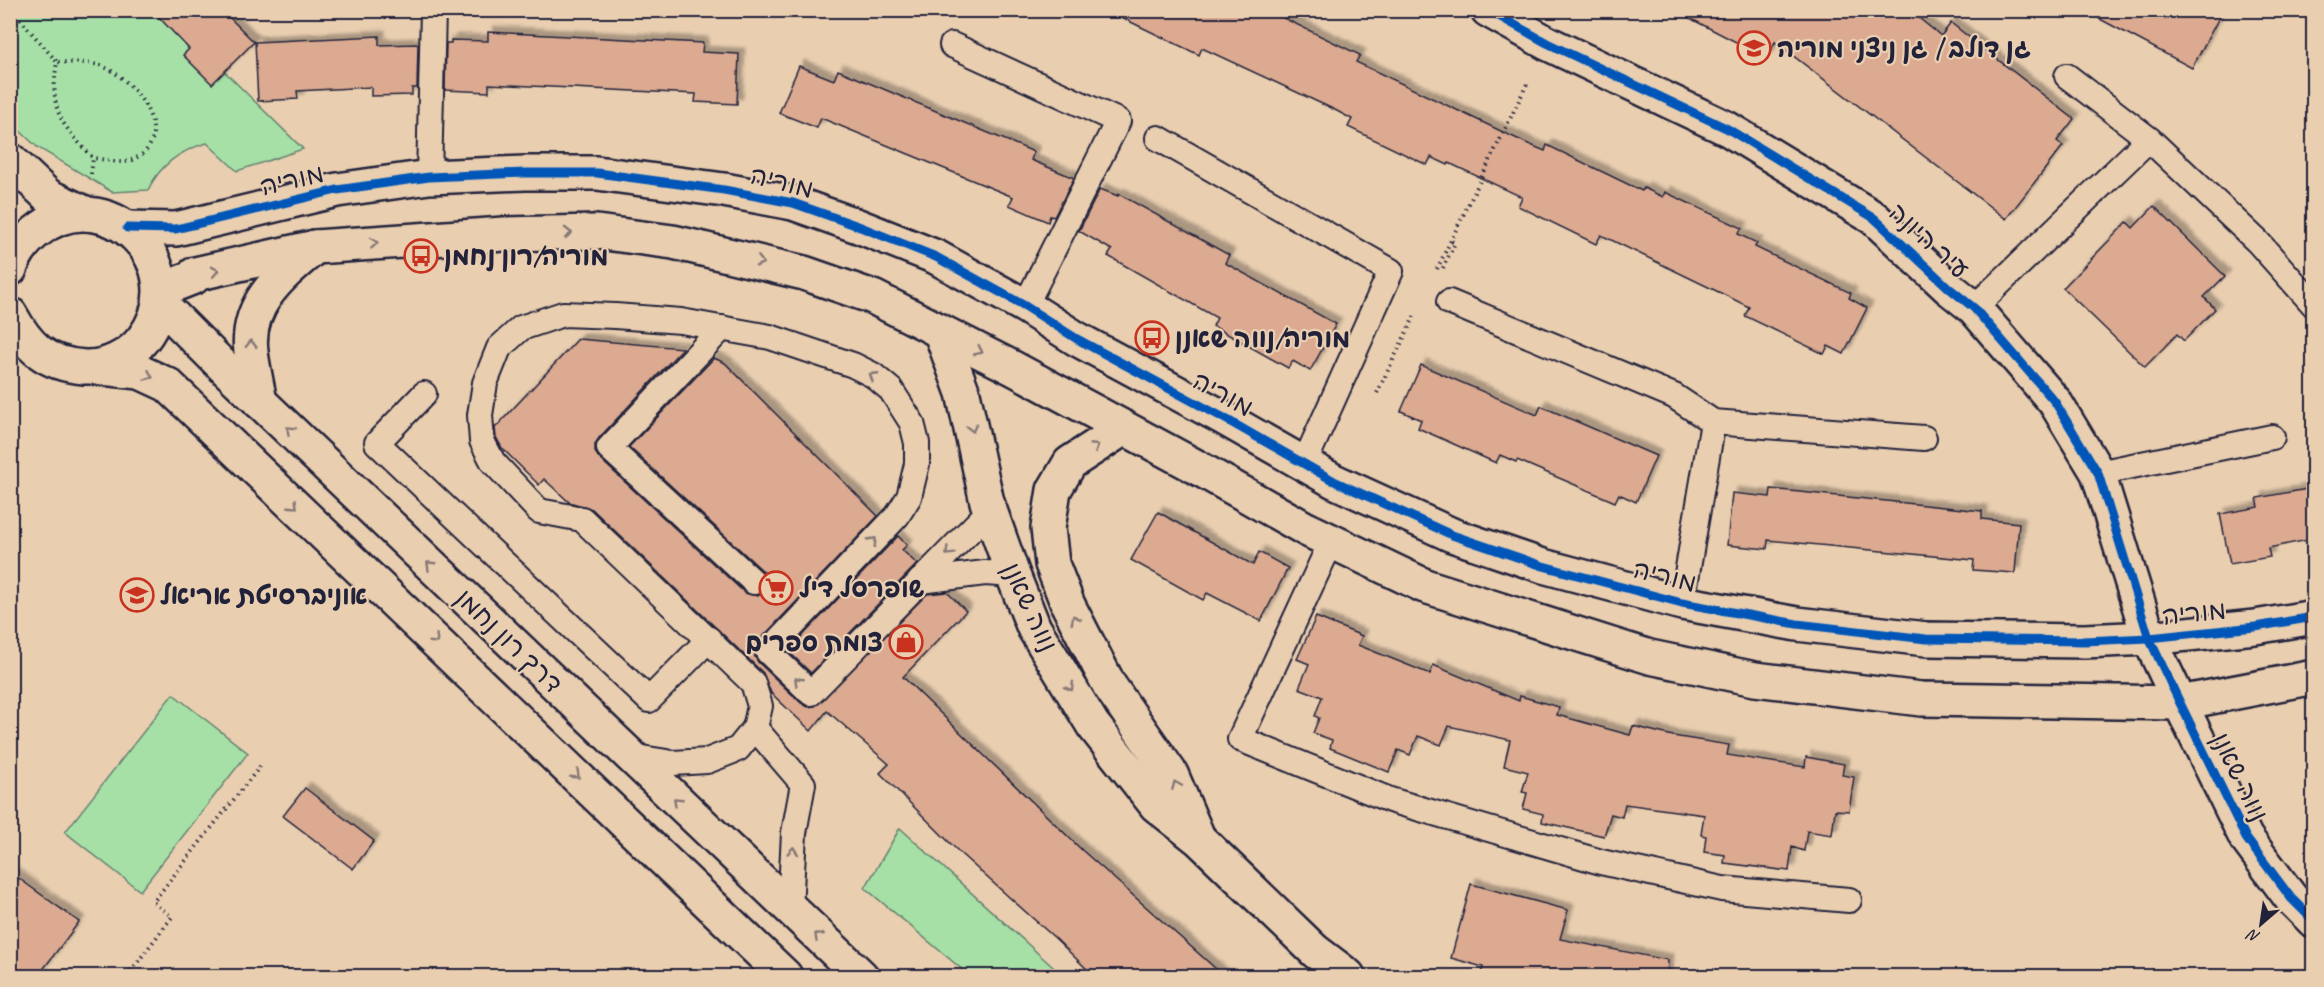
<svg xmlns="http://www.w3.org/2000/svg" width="2324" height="987" font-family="Caveat,'Playpen Sans Hebrew',sans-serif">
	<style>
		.green { fill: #a6e0a6; stroke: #648170; stroke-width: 1.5 }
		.building { fill: #dbaa90; stroke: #22223b; stroke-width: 1.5; filter: url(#shadow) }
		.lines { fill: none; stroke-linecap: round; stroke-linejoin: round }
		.service-casing { stroke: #22223b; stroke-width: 28 }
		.minor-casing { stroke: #22223b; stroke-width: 38 }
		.tertiary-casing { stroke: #22223b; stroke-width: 38 }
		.secondary-casing { stroke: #22223b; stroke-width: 38 }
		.path { stroke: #22223b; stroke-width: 4; stroke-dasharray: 1.5 4.5; stroke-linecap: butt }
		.service { stroke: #e9ceb0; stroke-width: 24 }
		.minor { stroke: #e9ceb0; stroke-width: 33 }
		.tertiary { stroke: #e9ceb0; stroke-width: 33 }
		.secondary { stroke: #e9ceb0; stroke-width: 33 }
		.cycleway-casing { stroke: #e9ceb0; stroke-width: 13 }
		.cycleway { stroke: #0057b8; stroke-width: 9 }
		.oneway { stroke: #867876 }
		.labels { text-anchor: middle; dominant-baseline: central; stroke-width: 4.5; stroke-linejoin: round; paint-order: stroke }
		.poi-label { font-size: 26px; font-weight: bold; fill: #22223b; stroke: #e9ceb0; text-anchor: start }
		.street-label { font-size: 26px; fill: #22223b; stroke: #e9ceb0 }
	</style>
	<defs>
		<filter id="shadow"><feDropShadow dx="5.5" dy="-5.5" stdDeviation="1.5" flood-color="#0004"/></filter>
	</defs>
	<rect width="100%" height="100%" fill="#e9ceb0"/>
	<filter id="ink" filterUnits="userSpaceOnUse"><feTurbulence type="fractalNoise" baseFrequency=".0167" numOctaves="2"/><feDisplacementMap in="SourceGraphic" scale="12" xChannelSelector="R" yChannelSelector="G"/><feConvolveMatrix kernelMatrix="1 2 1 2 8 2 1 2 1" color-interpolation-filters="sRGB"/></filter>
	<g filter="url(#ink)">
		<g class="green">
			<path d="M10,11H163L303,149L237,171L207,143C181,150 160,165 148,190L112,192L37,147L19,130L11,119Z"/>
			<path d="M173,694L248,753L140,891L65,832Z"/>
			<path d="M900,828L1054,968L1064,976H970L865,888Z"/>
		</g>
		<g class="building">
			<path d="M152,10H222L254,42L212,84L183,55L189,49Z"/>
			<path d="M1106,10H1267L1360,55L1356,62L1526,143L1545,151L1547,145L1642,191L1644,188L1663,197L1665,192L1742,228L1738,234L1757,243L1755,247L1851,293L1849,298L1867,308L1844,354L1828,346L1824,354L1745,316L1749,307L1731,298L1601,235L1596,244L1518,206L1522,197L1449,163L1448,165L1431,157L1427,165L1348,127L1352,119L1335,110L1202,48L1199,55Z"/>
			<path d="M1674,10H1909L1941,36L1951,23L2074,119L2057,141L2063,146L2006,219L1775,42L1767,58Z"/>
			<path d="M2083,10H2223L2192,68Z"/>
			<path d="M488,32L703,43L702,52L739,54L737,104L695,102L696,94L489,84V92L445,90L446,43H451V40L488,41Z"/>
			<path d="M379,36V45L418,44L417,88H412V95L371,96V87L297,91L298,99L258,101L255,42Z"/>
			<path d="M799,66L834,80L838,70L1034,152L1031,160L1074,178L1054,217L1050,216L1048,222L1009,205L1013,197L821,118L817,128L779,113Z"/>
			<path d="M1100,189L1118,196L1119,194L1229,255L1225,263L1336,324L1310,371L1293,361L1288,368L1213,326L1217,318L1108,256L1112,250L1079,231Z"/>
			<path d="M2154,206L2225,276L2204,297L2215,309L2184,341L2177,334L2145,367L2063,288L2127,222L2133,228Z"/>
			<path d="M578,339L683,348L599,438L595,444V452L599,458L745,593L758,596L765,591L768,578L764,572L629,447L714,358L725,363L878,516L758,642L754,649L755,657L758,662L801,703L808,707L815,706L927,594L947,592L966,611L903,677L1083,851L1224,976H1094L1056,939L962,855L880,773L889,764L827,711L811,731L771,693L763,673L592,509L569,502L544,479L539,485L502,448L496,437L495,428Z"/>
			<path d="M1421,365L1537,415L1541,406L1656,456L1636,502L1619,494L1615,502L1517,460L1516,462L1500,455L1496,463L1418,428L1421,420L1401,411Z"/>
			<path d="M2313,488V539L2268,548L2270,557L2230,564L2220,514L2259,507L2257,498Z"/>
			<path d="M1771,489L1982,511V519L2019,523L2015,573L1973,570L1974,560L1768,540L1767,549L1727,545L1732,493L1770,497Z"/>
			<path d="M1158,512L1253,565L1259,552L1288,568L1261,621L1207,593L1203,600L1131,560Z"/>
			<path d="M898,536L907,545L902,550L917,564L811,673L788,651Z"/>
			<path d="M1316,617L1362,636L1358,645L1430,674L1433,665L1519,701L1520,696L1559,707L1557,715L1630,735L1633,726L1673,736L1729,745L1727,755L1805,767L1806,757L1844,764L1842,775L1854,777L1849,811L1835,810L1832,835L1807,831L1804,851L1792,847L1789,871L1724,863L1725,855L1704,852L1706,836L1701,835L1704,815L1625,804L1622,817L1611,814L1604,836L1542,822L1543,814L1523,809L1527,793L1522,792L1528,772L1504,766L1510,740L1449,726L1441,745L1418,736L1410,755L1398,750L1389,772L1330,748L1332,740L1313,733L1319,718L1315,716L1322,697L1299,688L1309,664L1297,659Z"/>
			<path d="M305,788L374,841L353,869L283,816Z"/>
			<path d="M10,872L79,922L38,976H10Z"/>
			<path d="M1471,884L1568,910L1560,939L1668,960L1667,976H1480L1483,967L1451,958Z"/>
		</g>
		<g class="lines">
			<g class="service-casing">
				<g id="service">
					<path d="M952,45L1118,121L1025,306"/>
					<path d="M2067,76L2149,139L2258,242L2314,305"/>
					<path d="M1158,138L1391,271L1304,464"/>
					<path d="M429,177L433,10"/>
					<path d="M1449,302L1674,396L1713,422L1924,438"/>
					<path d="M1974,308L2149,139"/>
					<path d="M722,328L609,448L754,582"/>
					<path d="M424,394L377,443L649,700L709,639"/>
					<path d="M2098,473L2272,437"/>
					<path d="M1331,542L1240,739L1390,800L1601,862L1722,889L1849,900"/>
					<path d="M920,581L985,573L1013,575"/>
					<path d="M1682,603L1713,422"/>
					<path d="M755,728L803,784L794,833L790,909"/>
					<path d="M629,756L673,763L707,761L738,749L755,728L760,706L753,683L582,519L539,511L493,462L482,441L480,415L485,383L499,348L521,328L563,314L615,316L681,321L770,337L853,365L873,375L891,390L912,423L917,443V464L909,497L897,516L768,652L811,693L990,510"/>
				</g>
			</g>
			<g class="minor-casing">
				<g id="minor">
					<path d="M1488,10L1547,43L1728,129L1874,218L1949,288L1974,308L2055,402L2098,473L2149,638L2180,703L2246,838L2291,898L2314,921"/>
					<path d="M941,333L963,393L987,502L1013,575L1034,628L1093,725L1156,805L1199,839L1315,951L1348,976"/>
					<path d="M1124,428L1070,463L1054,490L1048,528L1052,564L1068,605L1109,685L1171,774L1197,835"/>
				</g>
			</g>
			<g class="tertiary-casing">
				<g id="tertiary">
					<path d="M127,228L176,229L337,190L429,177L525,173H597L724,190L793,203L858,226L936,257L1025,306L1077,339L1222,417L1334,481L1452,535L1543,566L1682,603L1797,624L1926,639L2084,641L2149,638L2255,627L2314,617"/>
					<path d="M161,290L194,277L195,274L315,247L504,234L597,232L673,242L804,273L873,297L1013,368L1193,465L1306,529L1425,586L1650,657L1755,679L1921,699L2180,703L2314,677"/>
				</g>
			</g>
			<g class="secondary-casing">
				<g id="secondary">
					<path d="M10,160L48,196L87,214"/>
					<path d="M10,269C15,254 24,242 36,232C104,175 199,265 143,339C129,357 106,368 84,367C45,364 28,347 10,314"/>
					<path d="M160,303L229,372L861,976"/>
					<path d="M92,367L140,372L168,385L785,976"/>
					<path d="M260,402C257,385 253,368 251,352C245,303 282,275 315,247"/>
				</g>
			</g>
			<g class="path">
				<path d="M12,10L57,62"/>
				<path d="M91,174L93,158C60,123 49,111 57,62C72,63 90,61 104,67C136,80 182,142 129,161C120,164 103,159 93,158"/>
				<path d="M1443,268L1455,243L1451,241"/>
				<path d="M1437,269L1527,84"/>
				<path d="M1377,393L1416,313"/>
				<path d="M127,976L172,917L153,902L261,765"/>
			</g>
			<use href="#service" class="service"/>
			<use href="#minor" class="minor"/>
			<use href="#tertiary" class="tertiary"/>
			<use href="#secondary" class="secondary"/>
			<g class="cycleway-casing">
				<g id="cycleway">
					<path d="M1488,10L1547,43L1728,129L1874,218L1949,288L1974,308L2055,402L2098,473L2149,638L2180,703L2246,838L2291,898L2314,921"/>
					<path d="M127,228L176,229L337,190L429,177L525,173H597L724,190L793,203L858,226L936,257L1025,306L1077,339L1222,417L1334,481L1452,535L1543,566L1682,603L1797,624L1926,639L2084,641L2149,638L2255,627L2314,617"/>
				</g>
			</g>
			<use href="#cycleway" class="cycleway"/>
		</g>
		<defs><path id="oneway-chevron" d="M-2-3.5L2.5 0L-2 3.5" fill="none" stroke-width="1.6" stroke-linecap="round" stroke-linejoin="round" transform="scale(1.5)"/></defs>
		<g class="oneway">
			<use href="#oneway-chevron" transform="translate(568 233) rotate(-1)"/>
			<use href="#oneway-chevron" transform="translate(374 243) rotate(-4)"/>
			<use href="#oneway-chevron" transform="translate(760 262) rotate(14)"/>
			<use href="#oneway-chevron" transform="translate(215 271) rotate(-11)"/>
			<use href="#oneway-chevron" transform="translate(251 344) rotate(-89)"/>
			<use href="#oneway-chevron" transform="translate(979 351) rotate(26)"/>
			<use href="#oneway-chevron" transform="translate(149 376) rotate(23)"/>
			<use href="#oneway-chevron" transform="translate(873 376) rotate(-147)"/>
			<use href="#oneway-chevron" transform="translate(972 428) rotate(76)"/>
			<use href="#oneway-chevron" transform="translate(290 430) rotate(-136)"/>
			<use href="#oneway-chevron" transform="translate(1095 447) rotate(-33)"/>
			<use href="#oneway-chevron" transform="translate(294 505) rotate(44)"/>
			<use href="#oneway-chevron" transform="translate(873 541) rotate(-46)"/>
			<use href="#oneway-chevron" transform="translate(949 552) rotate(135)"/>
			<use href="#oneway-chevron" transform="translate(430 565) rotate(-136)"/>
			<use href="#oneway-chevron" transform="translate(1075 619) rotate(-117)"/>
			<use href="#oneway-chevron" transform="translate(435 640) rotate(44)"/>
			<use href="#oneway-chevron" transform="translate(798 681) rotate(-136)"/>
			<use href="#oneway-chevron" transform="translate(1070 687) rotate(59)"/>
			<use href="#oneway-chevron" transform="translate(576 775) rotate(44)"/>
			<use href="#oneway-chevron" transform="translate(1176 785) rotate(-113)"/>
			<use href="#oneway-chevron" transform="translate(677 801) rotate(-136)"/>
			<use href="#oneway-chevron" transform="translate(793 851) rotate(-86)"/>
			<use href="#oneway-chevron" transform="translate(818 936) rotate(-136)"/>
		</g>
	</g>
	<defs>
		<g id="school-ring" transform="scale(1.725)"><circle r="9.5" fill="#e9ceb0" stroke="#c8321e" stroke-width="1.5"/><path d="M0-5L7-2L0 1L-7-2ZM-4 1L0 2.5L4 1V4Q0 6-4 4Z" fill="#c8321e"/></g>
		<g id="bus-ring" transform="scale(1.725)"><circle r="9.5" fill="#e9ceb0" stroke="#c8321e" stroke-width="1.5"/><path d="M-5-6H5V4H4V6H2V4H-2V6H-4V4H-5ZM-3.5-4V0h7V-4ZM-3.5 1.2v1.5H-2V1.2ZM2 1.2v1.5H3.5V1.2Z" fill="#c8321e"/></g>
		<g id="supermarket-ring" transform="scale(1.725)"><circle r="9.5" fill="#e9ceb0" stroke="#c8321e" stroke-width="1.5"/><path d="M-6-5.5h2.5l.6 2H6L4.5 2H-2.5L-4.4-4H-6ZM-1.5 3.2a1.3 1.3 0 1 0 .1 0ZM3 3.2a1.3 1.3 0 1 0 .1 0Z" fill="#c8321e"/></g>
		<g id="university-ring" transform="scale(1.725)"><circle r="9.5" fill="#e9ceb0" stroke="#c8321e" stroke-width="1.5"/><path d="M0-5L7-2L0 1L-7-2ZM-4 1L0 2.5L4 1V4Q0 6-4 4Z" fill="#c8321e"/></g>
		<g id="shop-ring" transform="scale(1.725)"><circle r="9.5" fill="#e9ceb0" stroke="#c8321e" stroke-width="1.5"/><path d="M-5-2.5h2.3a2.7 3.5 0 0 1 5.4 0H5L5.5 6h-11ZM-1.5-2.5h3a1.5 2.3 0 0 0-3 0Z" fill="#c8321e"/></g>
	</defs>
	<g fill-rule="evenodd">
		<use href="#school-ring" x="1754" y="48"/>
		<use href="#bus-ring" x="421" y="256"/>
		<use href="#bus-ring" x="1152" y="338"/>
		<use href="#supermarket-ring" x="776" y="588"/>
		<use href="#university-ring" x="137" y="595"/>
		<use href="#shop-ring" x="906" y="642"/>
	</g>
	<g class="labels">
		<g class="poi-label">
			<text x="1777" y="48">גן דולב | גן ניצני מוריה</text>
			<text x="444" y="256">מוריה/רון נחמן</text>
			<text x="1175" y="338">מוריה/נווה שאנן</text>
			<text x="799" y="588">שופרסל דיל</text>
			<text x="160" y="595">אוניברסיטת אריאל</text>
			<text x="883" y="642" text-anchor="end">צומת ספרים</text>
		</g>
		<g class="street-label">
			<text transform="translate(292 180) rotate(-13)">מוריה</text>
			<text transform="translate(782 182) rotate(14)">מוריה</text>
			<text transform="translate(1929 241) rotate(42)">עיר היונה</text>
			<text transform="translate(1223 394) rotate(29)">מוריה</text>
			<text transform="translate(1665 576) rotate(14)">מוריה</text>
			<text transform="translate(1030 607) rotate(65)">נווה שאנן</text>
			<text transform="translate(2194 613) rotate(-6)">מוריה</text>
			<text transform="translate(509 641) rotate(44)">דרך רון נחמן</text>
			<text transform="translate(2240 777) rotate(64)">נווה שאנן</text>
		</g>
	</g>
	<rect width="2324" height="987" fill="none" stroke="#e9ceb0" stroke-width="36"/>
	<rect x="18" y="18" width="2288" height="951" fill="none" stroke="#22223b" stroke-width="2" filter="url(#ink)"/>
	<g transform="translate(2261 924) rotate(209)" stroke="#e9ceb0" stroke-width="4.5" paint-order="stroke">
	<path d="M0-4.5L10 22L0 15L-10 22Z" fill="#22223b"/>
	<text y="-9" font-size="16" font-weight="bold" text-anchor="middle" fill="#22223b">N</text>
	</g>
</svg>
